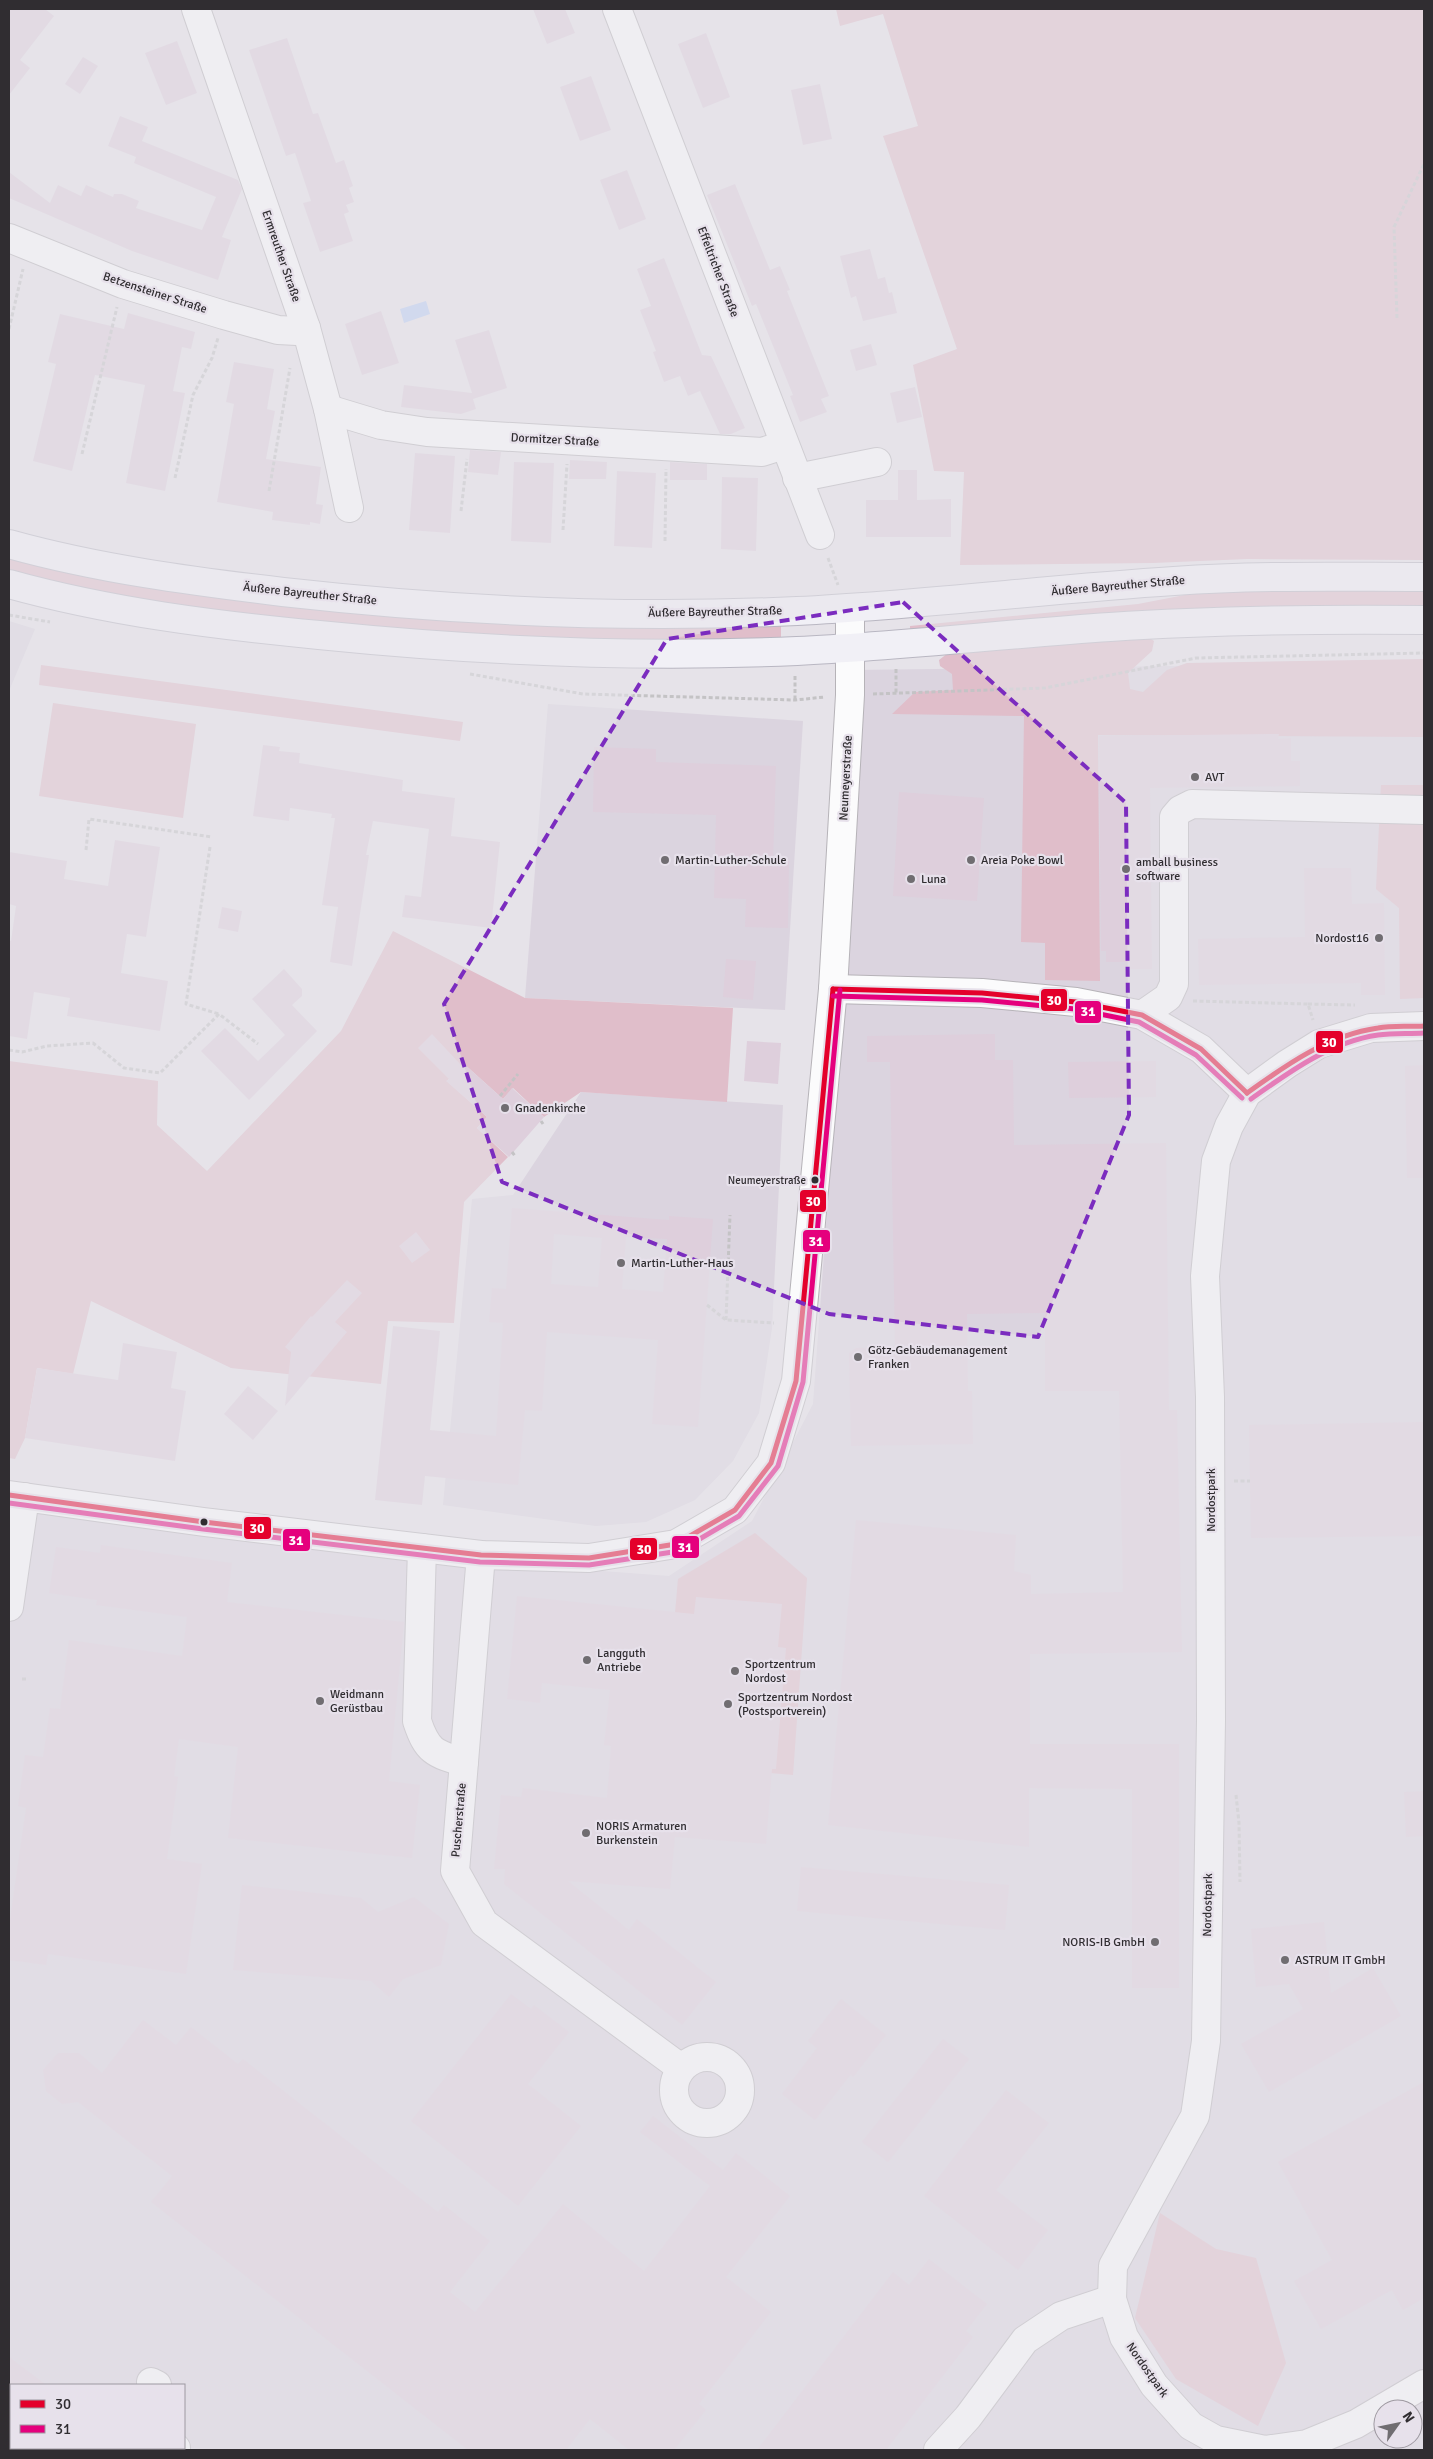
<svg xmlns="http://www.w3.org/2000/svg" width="1433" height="2459" font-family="Signika,sans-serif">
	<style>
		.built { fill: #dbd4df; fill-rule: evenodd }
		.green { fill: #e0beca }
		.water { fill: #b8ccf4 }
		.building { fill: #decfdc; fill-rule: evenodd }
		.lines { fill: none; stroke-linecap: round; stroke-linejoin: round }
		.minor-casing { stroke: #b6b3b8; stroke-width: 30 }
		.major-casing { stroke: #b9b7c2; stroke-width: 30 }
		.path { stroke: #c4c3c5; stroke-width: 3; stroke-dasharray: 4 2.5; stroke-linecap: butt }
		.minor { stroke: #fbfbfc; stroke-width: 28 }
		.major { stroke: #f1f0f6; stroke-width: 28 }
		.bus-1-casing { stroke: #e7e1eb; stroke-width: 9 }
		.bus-2-casing { stroke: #e7e1eb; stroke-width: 9 }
		.bus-1 { stroke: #e4002b; stroke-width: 5 }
		.bus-2 { stroke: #e5007d; stroke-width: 5 }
		.marked { fill: none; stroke: #7b2cbf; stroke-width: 4; stroke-dasharray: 10 6; stroke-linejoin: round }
		.poi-dot { fill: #706d71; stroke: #e7e1eb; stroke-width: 2 }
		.bus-dot { fill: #302d31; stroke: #e7e1eb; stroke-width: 2 }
		.labels { text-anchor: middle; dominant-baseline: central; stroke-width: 4.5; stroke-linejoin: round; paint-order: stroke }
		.bus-label { font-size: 11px; fill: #302d31; stroke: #e7e1eb; text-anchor: end }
		.street-label { font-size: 12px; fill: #302d31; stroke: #e7e1eb }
		.poi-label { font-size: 12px; fill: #302d31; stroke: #e7e1eb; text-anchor: start }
		.line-badge { stroke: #e7e1eb; stroke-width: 2 }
		.badge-label { font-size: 14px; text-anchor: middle; font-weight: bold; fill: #fff }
	</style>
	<rect width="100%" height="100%" fill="#e6e3e9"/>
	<g class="built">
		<path d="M9,621L35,629L9,691Z"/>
		<path d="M1424,663V2450H9V1503L361,1553L669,1576L752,1521L813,1404L842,1007L852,670ZM11,2385H184V2448H11ZM1383,2409H1413V2439H1383Z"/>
		<path d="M548,704L803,721L785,1010L525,998Z"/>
		<path d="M581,1092L783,1105L772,1328L759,1413L733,1461L695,1500L646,1522L596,1526L443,1505L472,1199L513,1195Z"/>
	</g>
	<g class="green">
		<path d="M836,9H1424V560L1247,559L1153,563L960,565L964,472L934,471L913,365L957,349L883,136L918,126L883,14L840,26Z"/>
		<path d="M9,554L47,564L781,623V640L649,642L432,635L159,604L9,573Z"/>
		<path d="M1221,588H1424V609L910,632V626L1138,604Z"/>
		<path d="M1145,635L1154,641L1152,651L1128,673L1130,689L1143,692L1167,670L1187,663L1424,659V737L1098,735L1100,981L1045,980V943L1021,942L1024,716L892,714L915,692L953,690L952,674L940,666L939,660L952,650Z"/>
		<path d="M41,665L463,722L460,741L39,685Z"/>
		<path d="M53,703L196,724L183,818L39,796Z"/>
		<path d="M1381,785H1424V998L1400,999L1399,908L1376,889Z"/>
		<path d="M393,931L525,998L733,1008L727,1102L581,1092L544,1117L513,1088L503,1099L463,1063L447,1081L487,1117L477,1128L508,1157L464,1202L454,1323L388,1321L381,1384L231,1368L91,1301L73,1374L37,1368L25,1438L15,1459L9,1458V1061L158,1081L157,1125L207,1171L341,1031Z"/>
		<path d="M755,1533L807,1578L793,1775L662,1763L678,1579Z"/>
		<path d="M1160,2213L1216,2249L1256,2258L1286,2363L1258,2426L1176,2379L1135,2318Z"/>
	</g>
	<path class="water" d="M426,301L430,314L404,323L400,309Z"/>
	<g class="building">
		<path d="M9,9H45L54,16L20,60L30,68L9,95Z"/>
		<path d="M533,9H565L575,33L547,44Z"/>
		<path d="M706,33L730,97L703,108L678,44Z"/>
		<path d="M287,38L313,114L318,113L336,163L344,160L353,186L349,188L354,202L346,205L349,212L344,214L353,241L320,252L303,203L311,201L295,153L286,156L249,50Z"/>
		<path d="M177,41L197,93L166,105L145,53Z"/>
		<path d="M83,57L98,66L80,94L65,84Z"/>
		<path d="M591,76L611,130L580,141L560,87Z"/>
		<path d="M820,84L832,139L803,145L791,90Z"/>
		<path d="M120,116L148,127L142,141L238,180L242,189L222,237L231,240L218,280L132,251L9,198V172L50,203L58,185L81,196L86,185L113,197L114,194H122L139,201L136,208L202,230L216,197L134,163L136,157L108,146Z"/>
		<path d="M627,170L646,219L619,230L600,180Z"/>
		<path d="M735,184L770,270L780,266L790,290L787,291L829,396L821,399L827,412L800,422L790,396L793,395L756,304L752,306L707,195Z"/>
		<path d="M870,249L878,279L885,277L889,293L892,292L897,313L863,321L856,296L851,298L840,256Z"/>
		<path d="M664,258L702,355L711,356L745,428L731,434H720L700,391L688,396L680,376L664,382L653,352L656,351L640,310L651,306L637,269Z"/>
		<path d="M381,311L399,363L362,375L345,324Z"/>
		<path d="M128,313L195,332L191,349L182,347L173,391L185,393L165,491L126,483L145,385L95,375L72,471L33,461L56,364L48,362L60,314L124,329Z"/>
		<path d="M489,330L507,388L473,399L476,409L461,414L401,407L404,385L472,393L455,340Z"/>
		<path d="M871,344L877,365L856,371L850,350Z"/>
		<path d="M234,362L274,369L267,409L275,411L266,459L321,467L316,504L323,505L320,524L310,522V525L272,520L273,512L217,502L234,404L226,402Z"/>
		<path d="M915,387L922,417L897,423L890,393Z"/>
		<path d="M470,450L501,452L498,475L468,472Z"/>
		<path d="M415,453L455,456L450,533L409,530Z"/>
		<path d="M570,460L607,462L606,479H569Z"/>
		<path d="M514,462L554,463L551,543L511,541Z"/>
		<path d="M670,462L707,464V480H670Z"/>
		<path d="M898,470H917V500L951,499V537H866V500H898Z"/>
		<path d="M617,471L656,473L652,548L614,546Z"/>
		<path d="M722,477L758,478L756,551L721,549Z"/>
		<path d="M1279,734L1278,739L1291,738V761H1300V786L1150,788L1152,969H1130V962H1106V951H1101L1099,736Z"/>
		<path d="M263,745L280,747L279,751L300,753L299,763L403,780L402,791L455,798L451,836L500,842L491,928L402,917L405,895L421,897L429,829L373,821L366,855H369L352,966L330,962L338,907L322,905L335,818H331L332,814L290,808L289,821L253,816Z"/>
		<path d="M594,747L656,749V762L776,766L773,861H789L788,928L745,927L746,899L714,898L716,815L593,812Z"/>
		<path d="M899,792L984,798L977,901L893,896Z"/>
		<path d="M115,840L160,847L146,937L127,934L121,973L168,981L160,1031L67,1016L70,998L34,992L27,1039L9,1036V940L11,941L16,906L9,904V852L67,861L64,879L108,886Z"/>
		<path d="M1304,868H1351L1352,904L1384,903L1385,995H1361V983L1199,985L1198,939L1305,937Z"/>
		<path d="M222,907L242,911L238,932L218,928Z"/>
		<path d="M726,959L756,961L753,1000L723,997Z"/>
		<path d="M284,969L302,989V996L292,1005L317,1031L249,1100L201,1051L225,1028L258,1061L285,1035L252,999Z"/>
		<path d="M432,1034L461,1065L463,1063L503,1099L512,1088L544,1117L509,1157L477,1128L487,1117L446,1081L449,1079L418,1048Z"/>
		<path d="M995,1034V1060H1013L1014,1145L1166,1143L1169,1410H1177L1182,1652L1030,1654V1744H1179V1988H1132V1789L1029,1788V1847L828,1825L856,1520L1016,1535L1014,1571L1031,1575V1594L1123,1592L1119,1391H1045V1313L967,1314L968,1391H972L973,1444L851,1446L849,1353L856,1348L895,1347L890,1062H867V1036Z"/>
		<path d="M747,1041L781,1043L778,1084L744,1081Z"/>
		<path d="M1156,1061V1097L1069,1098L1068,1062Z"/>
		<path d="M1424,1065V1178H1407L1405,1066Z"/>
		<path d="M512,1208L669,1220V1216L713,1219L698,1427L652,1424L658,1340L547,1332L542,1411L525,1410L518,1485L425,1476L422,1505L375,1500L393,1326L440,1331L430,1430L496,1436L503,1323L489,1322L492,1288L506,1289ZM554,1234L602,1238L598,1287L551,1284ZM626,1237L667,1239L663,1292L622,1289Z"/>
		<path d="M416,1232L430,1250L412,1263L399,1246Z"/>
		<path d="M347,1280L362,1293L335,1322L347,1332L285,1406L291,1352L285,1347L311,1316L312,1317Z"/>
		<path d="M123,1343L177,1352L171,1388L186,1391L175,1461L25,1438L37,1368L118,1380Z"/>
		<path d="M248,1386L278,1411L253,1440L224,1414Z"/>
		<path d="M1424,1422V1536L1251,1538L1249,1425Z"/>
		<path d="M101,1545L232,1563L227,1602L404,1622L389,1781L420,1785L412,1858L228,1838L238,1747L179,1739L174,1776L178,1777L167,1859L202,1864L186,1974L48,1954L46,1965L9,1960V1926L26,1808L18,1806L25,1755L43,1757L50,1708L60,1709L69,1640L182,1656L187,1617L96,1605L97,1600L49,1593L56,1547L100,1553Z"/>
		<path d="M517,1596L694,1614L696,1597L782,1604L778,1647L786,1648L776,1769H772L766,1844L675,1837L670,1889L568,1881L629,1930L637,1919L716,1982L682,2025L504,1884L505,1869H494L501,1795L521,1797L523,1788L607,1798L611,1746L604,1745L610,1690L542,1683L540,1703L507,1699Z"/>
		<path d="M1424,1791V1836L1406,1837L1404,1792Z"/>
		<path d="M801,1867L1009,1885L1005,1930L797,1911Z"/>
		<path d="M242,1885L361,1898L378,1912L414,1897L449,1924L441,1965L403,1979L389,1997L371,1981L233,1970Z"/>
		<path d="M1324,1922L1331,1993L1373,1968L1401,2016L1269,2092L1241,2044L1303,2009L1289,1984L1256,1987L1251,1929Z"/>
		<path d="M511,1994L531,2009L534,2005L569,2032L528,2084L581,2126L518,2206L411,2121Z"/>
		<path d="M841,1999L886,2035L853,2077L851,2074L815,2120L782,2094L817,2048L808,2041Z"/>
		<path d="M143,2020L176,2045L191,2027L238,2064L243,2059L438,2212L444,2205L490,2241L450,2292L475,2312L563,2204L644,2271L710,2186L640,2132L653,2116L723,2170L736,2153L790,2196L726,2277L771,2312L699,2404L706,2410L674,2450H629L590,2419L566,2450H468L151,2202L172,2176L78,2102L62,2104L46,2091L43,2070L58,2053H79L102,2073Z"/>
		<path d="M943,2039L969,2059L888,2162L862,2142Z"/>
		<path d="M1424,2082V2298L1403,2310L1392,2290L1321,2329L1294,2281L1332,2260L1278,2162Z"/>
		<path d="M1006,2090L1049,2123L996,2190L1048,2230L1018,2270L924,2196Z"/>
		<path d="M929,2259L987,2304L966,2331L973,2337L886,2450H757L893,2272L909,2285Z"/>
		<path d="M9,2357L46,2385H9Z"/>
	</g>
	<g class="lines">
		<g class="minor-casing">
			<g id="minor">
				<path d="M196,9L306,328L328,409L349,508"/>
				<path d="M617,9L820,535"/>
				<path d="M9,238L123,284L224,315L278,330L297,331L306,328"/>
				<path d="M328,409L381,425L427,432L762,452L784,445"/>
				<path d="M797,478L877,462"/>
				<path d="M833,989L982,993L1076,1002L1142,1015L1201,1049L1247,1093"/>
				<path d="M1142,1015L1168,997L1174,984V817L1180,810L1192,804L1424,810"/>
				<path d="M1424,1026L1371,1028L1319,1044L1287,1064L1247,1093L1229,1126L1216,1161L1205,1276L1210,1397L1211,1720L1206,2041L1195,2116L1113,2266L1112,2299L1124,2337L1154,2385L1191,2426L1216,2440L1265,2450L1307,2444L1356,2424L1424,2384"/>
				<path d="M9,1495L204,1522L481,1555L589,1558L676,1544L735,1510L771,1463L796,1381L833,989L850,695V608"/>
				<path d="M422,1548L417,1721C427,1751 434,1754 464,1762"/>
				<path d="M481,1555L455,1871L484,1923L681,2068"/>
				<path d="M9,1607L25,1497"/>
				<circle cx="707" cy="2090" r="33"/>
				<path d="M151,2382L157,2385"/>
				<path d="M176,2448V2450"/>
				<path d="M938,2450L968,2417L1025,2340L1061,2316L1112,2299"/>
			</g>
		</g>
		<g class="major-casing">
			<g id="major">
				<path d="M9,544C99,569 191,581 283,592C453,611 626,619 797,611C923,605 1048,589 1174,581C1257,575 1341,577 1424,577"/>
				<path d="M9,584C110,612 214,625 319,635C477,651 637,658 797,651C901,646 1005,634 1110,627C1215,620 1320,619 1424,620"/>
			</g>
		</g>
		<g class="path">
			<path d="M1397,318L1394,227L1424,164"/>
			<path d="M9,329L23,269"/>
			<path d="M82,454L117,307"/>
			<path d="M175,478L193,395L212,358L218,338"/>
			<path d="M269,491L290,368"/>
			<path d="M461,511L467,459"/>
			<path d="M563,530L567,464"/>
			<path d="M665,541L666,469"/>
			<path d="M828,558L838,585"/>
			<path d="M9,615L50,622"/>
			<path d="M896,669V693"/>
			<path d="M470,674L583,694L795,700L825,697"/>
			<path d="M795,676V700"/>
			<path d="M873,694L1045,688L1196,658L1424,653"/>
			<path d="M210,847L186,1004L219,1014"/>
			<path d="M86,850L89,819L212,837"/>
			<path d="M1193,1001L1308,1004L1313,1020"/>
			<path d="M1308,1004L1355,1005"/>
			<path d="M9,1050L22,1052L47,1046L93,1043L124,1068L160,1073L219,1014L258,1044"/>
			<path d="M500,1096L518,1074"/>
			<path d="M541,1121L543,1124"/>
			<path d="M512,1152L515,1156"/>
			<path d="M707,1305L726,1320L774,1323"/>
			<path d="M726,1320L730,1215"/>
			<path d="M1234,1481H1250"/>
			<path d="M22,1679H26"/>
			<path d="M1236,1795L1239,1823L1240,1882"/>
		</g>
		<use href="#minor" class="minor"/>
		<use href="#major" class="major"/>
		<g class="bus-1-casing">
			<g id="bus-1">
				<path d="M833,989L982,993L1076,1002L1142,1015L1201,1049L1247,1093"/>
				<path d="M1247,1093C1286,1065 1328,1035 1378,1028C1393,1025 1409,1027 1424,1026"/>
				<path d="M9,1495L204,1522L481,1555L589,1558L676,1544L735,1510L771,1463L796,1381L833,989"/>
			</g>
		</g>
		<g class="bus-2-casing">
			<g id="bus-2">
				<path d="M833,996L982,1000L1075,1009L1139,1022L1196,1055L1242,1098"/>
				<path d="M1251,1099C1289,1072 1330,1042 1378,1035C1393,1033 1409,1034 1424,1033"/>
				<path d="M9,1503L203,1529L480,1562L589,1565L679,1551L739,1516L778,1466L803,1382L840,990"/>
			</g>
		</g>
		<use href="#bus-1" class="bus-1"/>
		<use href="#bus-2" class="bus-2"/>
	</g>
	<path d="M0 0H1433V2459H0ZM903,602L1126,803L1129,1115L1038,1337L829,1314L502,1182L444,1004L667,639Z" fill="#e6e3e9" fill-opacity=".55" fill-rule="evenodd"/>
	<path class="marked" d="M903,602L1126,803L1129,1115L1038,1337L829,1314L502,1182L444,1004L667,639Z"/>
	<g class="poi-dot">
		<circle cx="1195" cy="777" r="5"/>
		<circle cx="665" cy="860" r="5"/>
		<circle cx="971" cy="860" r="5"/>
		<circle cx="1126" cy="869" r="5"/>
		<circle cx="911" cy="879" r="5"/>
		<circle cx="1379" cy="938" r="5"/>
		<circle cx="505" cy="1108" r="5"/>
		<circle cx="621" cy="1263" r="5"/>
		<circle cx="858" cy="1357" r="5"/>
		<circle cx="587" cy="1660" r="5"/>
		<circle cx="735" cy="1671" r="5"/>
		<circle cx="320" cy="1701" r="5"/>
		<circle cx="728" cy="1704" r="5"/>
		<circle cx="586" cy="1833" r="5"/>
		<circle cx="1155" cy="1942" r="5"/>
		<circle cx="1285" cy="1960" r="5"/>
	</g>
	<g class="bus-dot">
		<circle cx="815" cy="1180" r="4.5"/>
		<circle cx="204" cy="1522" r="4.5"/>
	</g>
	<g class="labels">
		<g class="bus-label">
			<text x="806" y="1180">Neumeyerstraße</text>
		</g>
		<g class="street-label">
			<text transform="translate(281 256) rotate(71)">Ermreuther Straße</text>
			<text transform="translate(718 272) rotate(69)">Effeltricher Straße</text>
			<text transform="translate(155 293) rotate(18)">Betzensteiner Straße</text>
			<text transform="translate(555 440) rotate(3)">Dormitzer Straße</text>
			<text transform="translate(1118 586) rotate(-5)">Äußere Bayreuther Straße</text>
			<text transform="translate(310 594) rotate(6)">Äußere Bayreuther Straße</text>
			<text transform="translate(715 612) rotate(-1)">Äußere Bayreuther Straße</text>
			<text transform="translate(846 778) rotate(-87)">Neumeyerstraße</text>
			<text transform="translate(1211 1500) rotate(-90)">Nordostpark</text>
			<text transform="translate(459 1820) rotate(-85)">Puscherstraße</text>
			<text transform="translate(1208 1905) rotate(-89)">Nordostpark</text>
			<text transform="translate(1147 2370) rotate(55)">Nordostpark</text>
		</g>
		<g class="poi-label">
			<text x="1205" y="777">AVT</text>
			<text x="675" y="860">Martin-Luther-Schule</text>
			<text x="981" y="860">Areia Poke Bowl</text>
			<text x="1136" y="862">amball business<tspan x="1136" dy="14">software</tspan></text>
			<text x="921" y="879">Luna</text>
			<text x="1369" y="938" text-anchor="end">Nordost16</text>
			<text x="515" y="1108">Gnadenkirche</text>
			<text x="631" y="1263">Martin-Luther-Haus</text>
			<text x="868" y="1350">Götz-Gebäudemanagement<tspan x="868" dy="14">Franken</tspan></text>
			<text x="597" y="1653">Langguth<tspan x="597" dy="14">Antriebe</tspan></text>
			<text x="745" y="1664">Sportzentrum<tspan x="745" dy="14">Nordost</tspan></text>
			<text x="330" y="1694">Weidmann<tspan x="330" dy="14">Gerüstbau</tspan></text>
			<text x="738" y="1697">Sportzentrum Nordost<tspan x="738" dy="14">(Postsportverein)</tspan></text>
			<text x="596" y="1826">NORIS Armaturen<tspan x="596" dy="14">Burkenstein</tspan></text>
			<text x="1145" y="1942" text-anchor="end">NORIS-IB GmbH</text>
			<text x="1295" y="1960">ASTRUM IT GmbH</text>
		</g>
	</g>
	<g class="line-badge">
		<rect x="1040" y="988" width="28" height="24" rx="5" fill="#e4002b"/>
		<rect x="1074" y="1000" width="28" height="24" rx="5" fill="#e5007d"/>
		<rect x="1315" y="1030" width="29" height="24" rx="5" fill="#e4002b"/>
		<rect x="799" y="1189" width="28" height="24" rx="5" fill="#e4002b"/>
		<rect x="802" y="1229" width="29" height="24" rx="5" fill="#e5007d"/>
		<rect x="243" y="1516" width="29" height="24" rx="5" fill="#e4002b"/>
		<rect x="282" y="1528" width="29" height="24" rx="5" fill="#e5007d"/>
		<rect x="671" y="1535" width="29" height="24" rx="5" fill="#e5007d"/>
		<rect x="629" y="1537" width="29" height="24" rx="5" fill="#e4002b"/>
	</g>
	<g class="badge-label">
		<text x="1054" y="1005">30</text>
		<text x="1088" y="1016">31</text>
		<text x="1329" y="1047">30</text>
		<text x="813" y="1206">30</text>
		<text x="816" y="1246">31</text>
		<text x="257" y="1533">30</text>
		<text x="296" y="1545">31</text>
		<text x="685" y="1552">31</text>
		<text x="644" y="1554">30</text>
	</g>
	<rect width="1433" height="2459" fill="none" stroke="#302d31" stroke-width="20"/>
	<rect x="10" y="2384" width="175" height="65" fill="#e7e1eb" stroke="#9e99a1"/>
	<rect x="20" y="2400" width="25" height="8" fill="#e4002b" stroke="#9e99a1"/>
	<text x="55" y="2409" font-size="15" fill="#302d31">30</text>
	<rect x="20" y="2425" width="25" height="8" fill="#e5007d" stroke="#9e99a1"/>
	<text x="55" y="2434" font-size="15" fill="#302d31">31</text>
	<g transform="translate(1398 2424) rotate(57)"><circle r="24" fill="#e7e1eb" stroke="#9e99a1"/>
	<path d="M0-4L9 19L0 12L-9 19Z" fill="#706d71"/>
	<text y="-8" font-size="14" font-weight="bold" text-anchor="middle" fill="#302d31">N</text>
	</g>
</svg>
